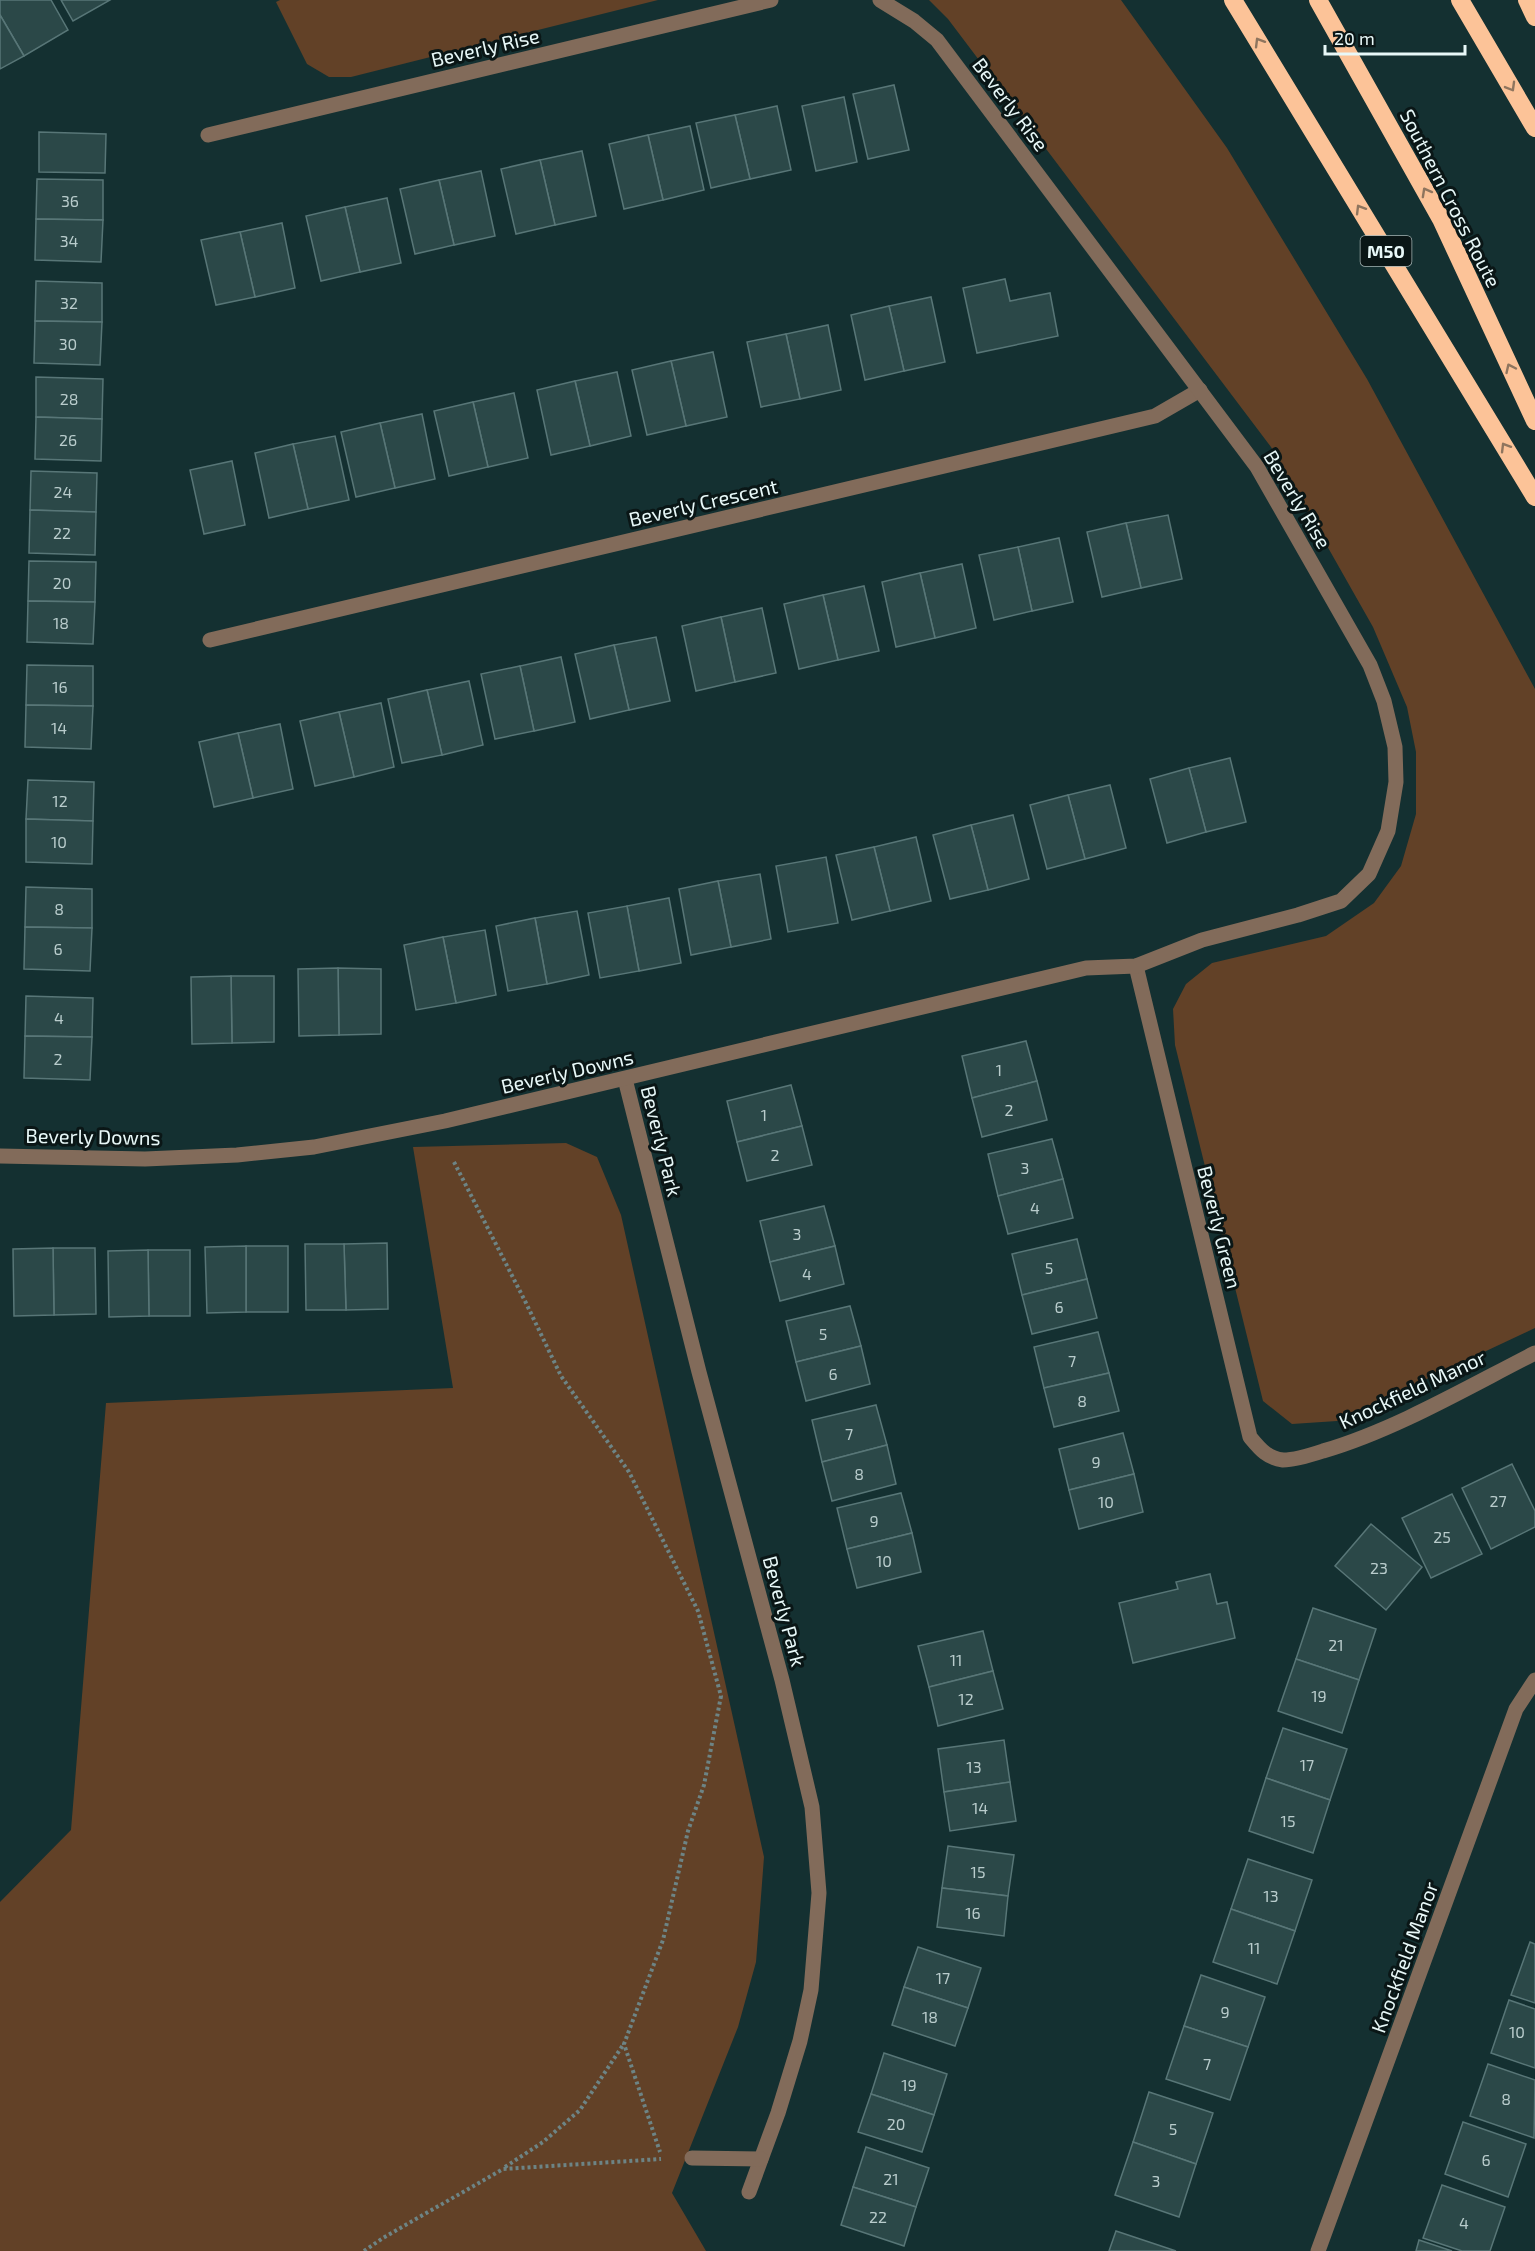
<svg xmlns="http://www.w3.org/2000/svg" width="1535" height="2251" font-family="'Exo 2',sans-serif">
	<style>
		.green { fill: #624127 }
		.building { fill: #2b4848; stroke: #587677; stroke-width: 1.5 }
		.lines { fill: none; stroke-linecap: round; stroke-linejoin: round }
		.path { stroke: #6d8485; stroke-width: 4; stroke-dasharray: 3 3; stroke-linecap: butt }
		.minor { stroke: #826b5a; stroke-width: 15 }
		.motorway { stroke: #fcc398; stroke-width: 18 }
		.oneway { stroke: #8f755e }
		.labels { text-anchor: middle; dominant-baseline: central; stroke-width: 6; stroke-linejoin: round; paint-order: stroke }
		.number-label { font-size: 16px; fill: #b9cccc }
		.shield { fill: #0a1616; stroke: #a5b4b4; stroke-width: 1.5 }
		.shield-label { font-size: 18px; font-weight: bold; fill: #e8f8f8 }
		.street-label { font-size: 20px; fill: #e8f8f8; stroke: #0a1616 }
	</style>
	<rect width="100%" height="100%" fill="#143031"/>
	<g class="green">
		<path d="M280,0H658L351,77H329L307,64L276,2Z"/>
		<path d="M929,0H1121L1227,148L1367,379L1535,689V1328L1337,1421L1292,1424L1263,1401L1175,1045L1173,1009L1186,984L1212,963L1326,936L1374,903L1401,866L1416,814V752L1407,707L1373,627L1271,447L948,19Z"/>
		<path d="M566,1143L597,1157L621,1215L764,1857L756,1962L738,2027L672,2193L706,2251H0V1902L71,1830L106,1403L453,1388L413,1147Z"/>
	</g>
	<g class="building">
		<path d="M0,0H51L68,30L24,56L0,15Z"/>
		<path d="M61,0H110L73,21Z"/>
		<path d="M0,15L24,56L0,69Z"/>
		<path d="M894,85L909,150L868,159L853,94Z"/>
		<path d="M844,97L857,162L816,171L802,106Z"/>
		<path d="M777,106L791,170L750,179L735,115Z"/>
		<path d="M735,115L750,179L711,188L696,123Z"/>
		<path d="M690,126L704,190L663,200L648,135Z"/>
		<path d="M39,132L106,134L105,173L39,172Z"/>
		<path d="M648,135L663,200L624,209L609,144Z"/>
		<path d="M582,151L596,216L555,225L540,160Z"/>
		<path d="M540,160L555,225L516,234L501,169Z"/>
		<path d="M481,171L495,236L454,245L439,180Z"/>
		<path d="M37,179L103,180V220L36,219Z"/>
		<path d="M439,180L454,245L415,254L400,189Z"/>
		<path d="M387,198L401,263L360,272L345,207Z"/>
		<path d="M345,207L360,272L321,281L306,216Z"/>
		<path d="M36,219L103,220L101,262L35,260Z"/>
		<path d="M282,223L295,288L255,297L240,232Z"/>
		<path d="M240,232L255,297L216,305L201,240Z"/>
		<path d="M1005,279L1010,301L1050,293L1058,336L977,353L963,288Z"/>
		<path d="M36,281L102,283V322L35,321Z"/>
		<path d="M931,297L945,362L904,371L889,306Z"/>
		<path d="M889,306L904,371L865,380L851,315Z"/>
		<path d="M35,321L102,322L100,365L34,363Z"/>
		<path d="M828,325L841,390L800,399L786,334Z"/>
		<path d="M786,334L800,399L761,407L747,342Z"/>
		<path d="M713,352L727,417L686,426L671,361Z"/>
		<path d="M671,361L686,426L647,435L632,370Z"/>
		<path d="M617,372L631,436L590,446L575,381Z"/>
		<path d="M36,377L103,379L102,419L36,417Z"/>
		<path d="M575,381L590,446L551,455L537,390Z"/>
		<path d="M514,393L528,458L488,467L473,402Z"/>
		<path d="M473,402L488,467L449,476L434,411Z"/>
		<path d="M422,414L435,479L395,488L380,423Z"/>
		<path d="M36,417L102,419L101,461L35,459Z"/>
		<path d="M380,423L395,488L356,497L341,432Z"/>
		<path d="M335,436L349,500L308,509L293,444Z"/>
		<path d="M293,444L308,509L269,518L255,453Z"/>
		<path d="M232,461L245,525L204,534L190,470Z"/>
		<path d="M31,471L97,473L96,512L30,510Z"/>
		<path d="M30,510L96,512L95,555L29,553Z"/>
		<path d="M1168,515L1182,579L1141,588L1126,523Z"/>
		<path d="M1126,523L1141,588L1102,597L1087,532Z"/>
		<path d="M1059,538L1073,602L1032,611L1018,547Z"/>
		<path d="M1018,547L1032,611L994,620L979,555Z"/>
		<path d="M29,561L96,562L95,602L28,601Z"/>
		<path d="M962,564L976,628L935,638L920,573Z"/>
		<path d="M920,573L935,638L896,647L882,582Z"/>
		<path d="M864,586L879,651L838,660L823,595Z"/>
		<path d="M823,595L838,660L799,669L784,604Z"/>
		<path d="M28,601L95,602L93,644L27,642Z"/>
		<path d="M762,608L776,673L735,682L721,617Z"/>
		<path d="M721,617L735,682L696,691L682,626Z"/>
		<path d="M656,637L670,701L629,710L614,645Z"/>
		<path d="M614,645L629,710L590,719L575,654Z"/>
		<path d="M561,657L575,722L534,731L520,666Z"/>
		<path d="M27,665L93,666V706L26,705Z"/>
		<path d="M520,666L534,731L495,739L481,674Z"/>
		<path d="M469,681L483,745L442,755L427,690Z"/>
		<path d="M427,690L442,755L402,763L388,699Z"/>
		<path d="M381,703L394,767L354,777L339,712Z"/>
		<path d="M26,705L93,706L91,749L25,747Z"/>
		<path d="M339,712L354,777L315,786L300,721Z"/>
		<path d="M280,724L293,789L253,798L238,733Z"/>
		<path d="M238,733L253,798L214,807L199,742Z"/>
		<path d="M1230,758L1246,822L1206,832L1189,768Z"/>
		<path d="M1189,768L1206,832L1167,843L1150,779Z"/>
		<path d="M28,780L94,782L93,821L26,819Z"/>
		<path d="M1110,785L1126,848L1085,859L1068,795Z"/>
		<path d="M1068,795L1085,859L1047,869L1030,805Z"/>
		<path d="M1013,815L1029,879L988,890L971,825Z"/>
		<path d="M26,819L93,821L92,864L26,862Z"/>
		<path d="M971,825L988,890L950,899L933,835Z"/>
		<path d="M916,837L931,901L890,911L874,847Z"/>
		<path d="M874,847L890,911L852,920L836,855Z"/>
		<path d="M826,857L838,923L788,932L776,866Z"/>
		<path d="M760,874L771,939L731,947L718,881Z"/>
		<path d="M718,881L731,947L691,955L679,889Z"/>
		<path d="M26,887L92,889V928L25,927Z"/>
		<path d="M669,898L681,963L639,971L627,906Z"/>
		<path d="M627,906L639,971L600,978L588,913Z"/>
		<path d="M577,911L589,975L547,984L535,918Z"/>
		<path d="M535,918L547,984L508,991L496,926Z"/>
		<path d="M25,927L92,928L90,971L24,969Z"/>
		<path d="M485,930L496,995L456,1003L443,937Z"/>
		<path d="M443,937L456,1003L416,1010L404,945Z"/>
		<path d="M338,968L381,969V1034L339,1035Z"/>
		<path d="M338,968L339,1035L299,1036L298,969Z"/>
		<path d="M231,976H274V1042L232,1043Z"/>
		<path d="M231,976L232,1043L192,1044L191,977Z"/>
		<path d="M26,996L93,998L92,1037L25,1036Z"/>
		<path d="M25,1036L92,1037L90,1080L24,1078Z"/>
		<path d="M1026,1041L1037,1081L972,1098L962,1056Z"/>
		<path d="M1037,1081L1047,1120L982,1137L972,1098Z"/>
		<path d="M791,1085L802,1126L737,1142L727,1101Z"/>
		<path d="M802,1126L812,1165L747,1181L737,1142Z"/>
		<path d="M1052,1139L1063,1179L998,1196L988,1154Z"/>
		<path d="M1063,1179L1073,1218L1008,1234L998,1196Z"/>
		<path d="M824,1206L835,1246L770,1262L760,1221Z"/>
		<path d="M1077,1239L1087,1279L1022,1295L1012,1254Z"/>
		<path d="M387,1243L388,1309L346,1310L344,1244Z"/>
		<path d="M305,1244H344L346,1310H306Z"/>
		<rect x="246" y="1246" width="42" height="66"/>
		<path d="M246,1246V1312L207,1313L205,1247Z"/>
		<path d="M835,1246L844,1284L780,1301L770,1262Z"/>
		<path d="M53,1248H95L96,1314L54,1315Z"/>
		<path d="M53,1248L54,1315L14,1316L13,1249Z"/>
		<path d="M148,1250H190V1316H149Z"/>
		<path d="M148,1250L149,1316L109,1317L108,1251Z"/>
		<path d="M1087,1279L1097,1318L1032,1334L1022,1295Z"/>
		<path d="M850,1306L861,1346L796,1362L786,1321Z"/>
		<path d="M1098,1332L1109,1373L1044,1388L1034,1347Z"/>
		<path d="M861,1346L870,1384L806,1401L796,1362Z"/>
		<path d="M1109,1373L1119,1411L1054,1427L1044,1388Z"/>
		<path d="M876,1405L887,1445L822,1462L812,1420Z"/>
		<path d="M1123,1433L1134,1474L1069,1490L1059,1449Z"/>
		<path d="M887,1445L896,1484L832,1501L822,1462Z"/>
		<path d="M1512,1464L1535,1511V1527L1491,1549L1462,1488Z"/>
		<path d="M1134,1474L1143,1512L1079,1529L1069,1490Z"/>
		<path d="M901,1493L912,1533L847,1549L837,1508Z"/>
		<path d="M1452,1494L1482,1554L1431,1578L1402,1518Z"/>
		<path d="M1371,1524L1422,1567L1386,1610L1335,1566Z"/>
		<path d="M912,1533L921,1572L857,1588L847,1549Z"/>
		<path d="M1210,1574L1217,1604L1227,1602L1235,1638L1133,1663L1119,1603L1178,1589L1176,1582Z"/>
		<path d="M1313,1608L1376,1629L1359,1680L1296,1659Z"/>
		<path d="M983,1631L993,1671L929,1687L918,1646Z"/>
		<path d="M1296,1659L1359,1680L1342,1733L1278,1711Z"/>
		<path d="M993,1671L1003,1709L938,1726L929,1687Z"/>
		<path d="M1283,1728L1347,1749L1330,1800L1266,1778Z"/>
		<path d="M1004,1740L1010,1782L944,1792L938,1749Z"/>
		<path d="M1266,1778L1330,1800L1313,1853L1249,1831Z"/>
		<path d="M1010,1782L1016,1821L950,1831L944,1792Z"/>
		<path d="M948,1846L1014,1855L1008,1896L942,1888Z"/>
		<path d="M1248,1859L1312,1880L1295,1931L1231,1909Z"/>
		<path d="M942,1888L1008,1896L1004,1936L937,1927Z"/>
		<path d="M1231,1909L1295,1931L1277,1984L1213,1962Z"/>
		<path d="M1530,1942L1535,1944V2003L1511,1995Z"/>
		<path d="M918,1947L981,1968L968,2008L904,1987Z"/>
		<path d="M1201,1975L1265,1997L1248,2047L1184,2026Z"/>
		<path d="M904,1987L968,2008L955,2046L892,2025Z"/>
		<path d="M1509,2000L1535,2009V2068L1491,2053Z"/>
		<path d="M1184,2026L1248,2047L1230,2100L1166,2079Z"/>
		<path d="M884,2053L947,2074L934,2115L871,2094Z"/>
		<path d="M1488,2064L1535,2080L1534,2138L1470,2116Z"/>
		<path d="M1149,2092L1213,2113L1196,2164L1133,2142Z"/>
		<path d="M871,2094L934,2115L922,2152L858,2132Z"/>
		<path d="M1463,2122L1526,2144L1508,2197L1445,2174Z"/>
		<path d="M1133,2142L1196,2164L1179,2217L1115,2195Z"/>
		<path d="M866,2147L929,2168L916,2207L853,2187Z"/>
		<path d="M1442,2185L1505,2207L1490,2251H1462L1423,2238Z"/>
		<path d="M853,2187L916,2207L904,2246L841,2225Z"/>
		<path d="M1116,2231L1176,2251H1109Z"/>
		<path d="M1419,2240L1452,2251H1416Z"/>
	</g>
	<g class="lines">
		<g class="path">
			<path d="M454,1162L526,1303L561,1376L629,1472L698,1611L721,1696L704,1785L688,1831L663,1940L624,2044L660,2152"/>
			<path d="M505,2167L543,2142L580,2110L623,2045"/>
			<path d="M364,2251L383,2238L503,2169L661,2159"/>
		</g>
		<g class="minor">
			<path d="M208,135L771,0"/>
			<path d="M210,640L1155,416L1200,390"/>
			<path d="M1136,966L1250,1437C1260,1449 1267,1458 1283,1460C1296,1460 1311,1455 1323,1451C1395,1430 1468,1387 1535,1353"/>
			<path d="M625,1079L699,1372L782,1680L812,1807L819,1893L811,1990L800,2041L778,2113L749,2192"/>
			<path d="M0,1156L145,1159L237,1155L314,1147L445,1121L1086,968L1136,966L1202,940L1298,915L1341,901L1369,874L1388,831L1396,782L1395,747L1384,701L1370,665L1257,467L937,40L914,21L880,0"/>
			<path d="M692,2158L761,2159"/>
			<path d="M1318,2251L1516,1709L1535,1680"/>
		</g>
		<g class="motorway">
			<path d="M1233,0L1535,497"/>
			<path d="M1318,0L1441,219L1535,421"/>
			<path d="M1460,0L1535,128"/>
			<path d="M1527,0L1535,17"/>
		</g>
	</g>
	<defs><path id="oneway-chevron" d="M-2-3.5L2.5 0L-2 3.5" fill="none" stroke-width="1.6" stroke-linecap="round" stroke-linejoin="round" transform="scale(1.5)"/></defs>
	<g class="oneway">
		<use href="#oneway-chevron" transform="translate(1259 42) rotate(-121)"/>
		<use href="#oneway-chevron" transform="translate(1511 87) rotate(60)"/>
		<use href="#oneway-chevron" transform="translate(1426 192) rotate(-119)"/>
		<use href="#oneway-chevron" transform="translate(1360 209) rotate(-121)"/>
		<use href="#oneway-chevron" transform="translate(1510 368) rotate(-115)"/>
		<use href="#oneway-chevron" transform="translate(1505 447) rotate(-121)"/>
	</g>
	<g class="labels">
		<g class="number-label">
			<text x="70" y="200">36</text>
			<text x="69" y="240">34</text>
			<text x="69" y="302">32</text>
			<text x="68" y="343">30</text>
			<text x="69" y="398">28</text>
			<text x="68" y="439">26</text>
			<text x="63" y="491">24</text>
			<text x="62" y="532">22</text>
			<text x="62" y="582">20</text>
			<text x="61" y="622">18</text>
			<text x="60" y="686">16</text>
			<text x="59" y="727">14</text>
			<text x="60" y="800">12</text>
			<text x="59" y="841">10</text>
			<text x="59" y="908">8</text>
			<text x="58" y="948">6</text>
			<text x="59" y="1017">4</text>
			<text x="58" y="1058">2</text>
			<text x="999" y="1069">1</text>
			<text x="1009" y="1109">2</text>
			<text x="764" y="1114">1</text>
			<text x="775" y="1154">2</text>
			<text x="1025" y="1167">3</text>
			<text x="1035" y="1207">4</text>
			<text x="797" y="1233">3</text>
			<text x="1049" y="1267">5</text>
			<text x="807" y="1273">4</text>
			<text x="1059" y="1306">6</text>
			<text x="823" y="1333">5</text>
			<text x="1072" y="1360">7</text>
			<text x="833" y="1373">6</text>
			<text x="1082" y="1400">8</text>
			<text x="849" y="1433">7</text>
			<text x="1096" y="1461">9</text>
			<text x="859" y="1473">8</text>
			<text x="1498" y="1500">27</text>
			<text x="1106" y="1501">10</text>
			<text x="874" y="1520">9</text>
			<text x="1442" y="1536">25</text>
			<text x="884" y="1560">10</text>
			<text x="1379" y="1567">23</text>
			<text x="1336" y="1644">21</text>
			<text x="956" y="1659">11</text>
			<text x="1319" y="1695">19</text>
			<text x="966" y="1698">12</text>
			<text x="1307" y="1764">17</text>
			<text x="974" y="1766">13</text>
			<text x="980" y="1807">14</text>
			<text x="1288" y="1820">15</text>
			<text x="978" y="1871">15</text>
			<text x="1271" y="1895">13</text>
			<text x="973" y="1912">16</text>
			<text x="1254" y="1947">11</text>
			<text x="943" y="1977">17</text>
			<text x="1225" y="2011">9</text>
			<text x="930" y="2016">18</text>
			<text x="1517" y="2031">10</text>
			<text x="1207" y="2063">7</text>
			<text x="909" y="2084">19</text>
			<text x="1506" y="2098">8</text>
			<text x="896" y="2123">20</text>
			<text x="1173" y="2128">5</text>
			<text x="1486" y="2159">6</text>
			<text x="891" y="2178">21</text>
			<text x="1156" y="2180">3</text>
			<text x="878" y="2216">22</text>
			<text x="1464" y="2222">4</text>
		</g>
		<rect class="shield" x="1360.5" y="236" width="51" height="30" rx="4.5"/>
		<g class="shield-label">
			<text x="1386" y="251">M50</text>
		</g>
		<g class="street-label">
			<text transform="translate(485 47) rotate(-13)">Beverly Rise</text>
			<text transform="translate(1011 104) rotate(53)">Beverly Rise</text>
			<text transform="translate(1451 198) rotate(63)">Southern Cross Route</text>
			<text transform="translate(1298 499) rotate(59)">Beverly Rise</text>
			<text transform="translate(703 502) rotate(-13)">Beverly Crescent</text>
			<text transform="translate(567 1071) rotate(-13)">Beverly Downs</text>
			<text transform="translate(93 1136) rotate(1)">Beverly Downs</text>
			<text transform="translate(662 1141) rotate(76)">Beverly Park</text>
			<text transform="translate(1220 1227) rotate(76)">Beverly Green</text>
			<text transform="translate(1412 1389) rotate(-25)">Knockfield Manor</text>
			<text transform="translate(785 1611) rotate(75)">Beverly Park</text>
			<text transform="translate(1404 1957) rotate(-70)">Knockfield Manor</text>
		</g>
	</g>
	<path d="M1325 45v9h140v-9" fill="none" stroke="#e8f8f8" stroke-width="3"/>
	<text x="1334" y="45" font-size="18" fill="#e8f8f8" stroke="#0a1616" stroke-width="4.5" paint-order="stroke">20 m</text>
</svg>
